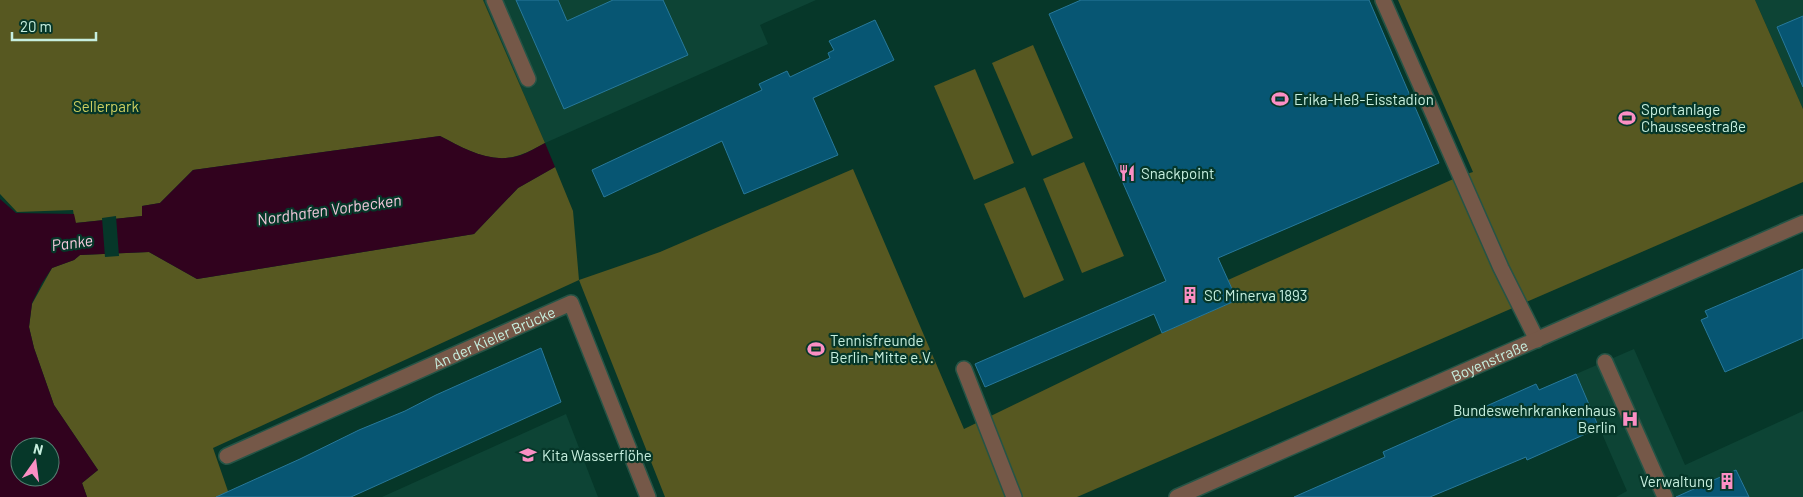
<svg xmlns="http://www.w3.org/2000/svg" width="1803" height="497" font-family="Barlow,sans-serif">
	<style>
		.built { fill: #0d4435 }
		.green { fill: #575821 }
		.water { fill: #31021e; fill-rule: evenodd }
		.pier { fill: #063729 }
		.building { fill: #075673; stroke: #28799b }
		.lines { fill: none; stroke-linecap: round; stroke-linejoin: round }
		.minor-casing { stroke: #255446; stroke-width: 18 }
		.minor { stroke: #755848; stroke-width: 15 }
		.labels { text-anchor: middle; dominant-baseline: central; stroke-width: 4.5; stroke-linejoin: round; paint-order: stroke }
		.poi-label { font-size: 15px; fill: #c7efdf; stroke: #063729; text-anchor: start }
		.park-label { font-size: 15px; fill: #cdcf61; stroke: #063729 }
		.street-label { font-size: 15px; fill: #c7efdf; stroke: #063729 }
		.water-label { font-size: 16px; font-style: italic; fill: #f3c9dc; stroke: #063729 }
	</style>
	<rect width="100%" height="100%" fill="#063729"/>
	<g class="built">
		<path d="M483,0H816L760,25L768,44L545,143Z"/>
		<path d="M1755,0H1803V109Z"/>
		<path d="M1634,349L1685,465L1803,411V497H1616L1627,491L1576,374Z"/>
		<path d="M566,414L598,497H382Z"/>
	</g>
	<g class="green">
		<path d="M0,0H483L545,143C537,147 529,152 520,155C491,165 465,149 440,136L193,170L160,203L142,206L143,216L75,223L73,210L17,212L0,194Z"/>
		<path d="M1398,0H1755L1803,109V182L1077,497H665L579,280L213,448L230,497H87L82,483L98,470L54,405L34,348L29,327L32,304L52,268L74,260L80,255L149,252L197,279L474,234L518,188L555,167L573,211L579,280L660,252L853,169L964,429L1162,333L1237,300L1228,280L1460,176L1473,172Z"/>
		<path d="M1033,45L1073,138L1032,156L992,63Z"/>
		<path d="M975,69L1014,163L974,180L934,86Z"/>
		<path d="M1084,162L1124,256L1082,273L1043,179Z"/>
		<path d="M1025,187L1064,280L1024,298L984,204Z"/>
	</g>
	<path class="water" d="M440,136C465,149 491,165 521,155C529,152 537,147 545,143L555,167L518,188L474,234L197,279L149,252L80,255L74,260L52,268L42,283L32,303L29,327L34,348L54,405L98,470L82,483L87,497H0V199L16,213L74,214L76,223L142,216V206L160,203L193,170ZM20,447H50V477H20Z"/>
	<path class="pier" d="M116,216L119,256L105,257L102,218Z"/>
	<g class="building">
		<path d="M516,0H558L567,21L613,0H663L688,55L564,109Z"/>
		<path d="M1081,0H1369L1439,163L1218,258L1237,300L1162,333L1154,314L985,387L975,364L1166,281L1049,14Z"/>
		<path d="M1803,16V87L1777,27Z"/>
		<path d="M875,20L894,60L813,98L838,155L744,194L722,141L604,197L592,170L762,90L759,84L787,71L790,77L830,58L828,53L834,50L829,41Z"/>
		<path d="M1803,269V338L1725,372L1701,320L1708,317L1705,311Z"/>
		<path d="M541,348L561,402L351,497H216L300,459L359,430L405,411L436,395Z"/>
		<path d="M1576,374L1599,428L1527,460L1526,457L1430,497H1294L1385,457L1383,452L1536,384L1539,390Z"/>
		<path d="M1736,470L1749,497H1676Z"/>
	</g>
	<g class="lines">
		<g class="minor-casing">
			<g id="minor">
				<path d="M494,0L528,79"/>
				<path d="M1383,0L1501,268L1537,340"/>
				<path d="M1605,362L1665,497"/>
				<path d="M964,369L1014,497"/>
				<path id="s1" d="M227,456L571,303L648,497"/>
				<path id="s2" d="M1177,497L1803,223"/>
			</g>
		</g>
		<use href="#minor" class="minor"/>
	</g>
	<defs>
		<g id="stadium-bare" transform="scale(1.35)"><path d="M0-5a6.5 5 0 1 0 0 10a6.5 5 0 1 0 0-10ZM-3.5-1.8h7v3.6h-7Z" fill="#fb8fc4" stroke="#063729" stroke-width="2.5" paint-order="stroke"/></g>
		<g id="restaurant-bare" transform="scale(1.35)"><path d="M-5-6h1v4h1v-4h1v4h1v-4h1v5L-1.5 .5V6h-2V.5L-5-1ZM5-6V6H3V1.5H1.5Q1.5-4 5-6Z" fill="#fb8fc4" stroke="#063729" stroke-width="2.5" paint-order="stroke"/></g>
		<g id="building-bare" transform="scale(1.35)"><path d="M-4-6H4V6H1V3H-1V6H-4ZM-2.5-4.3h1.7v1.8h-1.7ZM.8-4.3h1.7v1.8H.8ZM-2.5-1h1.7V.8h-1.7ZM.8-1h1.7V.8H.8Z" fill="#fb8fc4" stroke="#063729" stroke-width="2.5" paint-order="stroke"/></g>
		<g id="hospital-bare" transform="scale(1.35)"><path d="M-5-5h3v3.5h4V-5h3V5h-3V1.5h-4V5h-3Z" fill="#fb8fc4" stroke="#063729" stroke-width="2.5" paint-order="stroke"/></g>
		<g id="school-bare" transform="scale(1.35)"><path d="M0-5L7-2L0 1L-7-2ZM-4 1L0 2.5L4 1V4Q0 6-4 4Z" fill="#fb8fc4" stroke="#063729" stroke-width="2.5" paint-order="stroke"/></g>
	</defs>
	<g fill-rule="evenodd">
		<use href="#stadium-bare" x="1280" y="99"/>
		<use href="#stadium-bare" x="1627" y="118"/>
		<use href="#restaurant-bare" x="1127" y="173"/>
		<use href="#building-bare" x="1190" y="295"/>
		<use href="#stadium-bare" x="816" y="349"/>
		<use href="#hospital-bare" x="1630" y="419"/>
		<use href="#school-bare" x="528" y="455"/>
		<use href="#building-bare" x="1727" y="481"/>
	</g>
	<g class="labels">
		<g class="poi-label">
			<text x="1294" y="99">Erika-Heß-Eisstadion</text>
			<text x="1641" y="109">Sportanlage<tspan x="1641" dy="17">Chausseestraße</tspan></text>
			<text x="1141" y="173">Snackpoint</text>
			<text x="1204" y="295">SC Minerva 1893</text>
			<text x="830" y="340">Tennisfreunde<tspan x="830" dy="17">Berlin-Mitte e.V.</tspan></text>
			<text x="1616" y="410" text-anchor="end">Bundeswehrkrankenhaus<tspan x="1616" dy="17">Berlin</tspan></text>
			<text x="542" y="455">Kita Wasserflöhe</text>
			<text x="1713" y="481" text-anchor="end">Verwaltung</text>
		</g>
		<g class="park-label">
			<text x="106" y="106">Sellerpark</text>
		</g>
		<g class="street-label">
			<text stroke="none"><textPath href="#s1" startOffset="292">An der Kieler Brücke</textPath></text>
			<text stroke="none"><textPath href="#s2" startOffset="341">Boyenstraße</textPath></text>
		</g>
		<g class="water-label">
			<text transform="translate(329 209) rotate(-8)">Nordhafen Vorbecken</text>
			<text transform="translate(72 242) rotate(-8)">Panke</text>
		</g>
	</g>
	<g transform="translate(35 462) rotate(14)"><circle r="24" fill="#063729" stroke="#538172"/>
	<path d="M0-4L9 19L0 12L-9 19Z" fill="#fb8fc4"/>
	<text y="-8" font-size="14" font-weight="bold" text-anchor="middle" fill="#c7efdf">N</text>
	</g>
	<path d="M12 32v8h84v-8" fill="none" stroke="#c7efdf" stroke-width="2.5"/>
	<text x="20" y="32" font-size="15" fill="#c7efdf" stroke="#063729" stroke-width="4" paint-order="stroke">20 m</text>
</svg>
